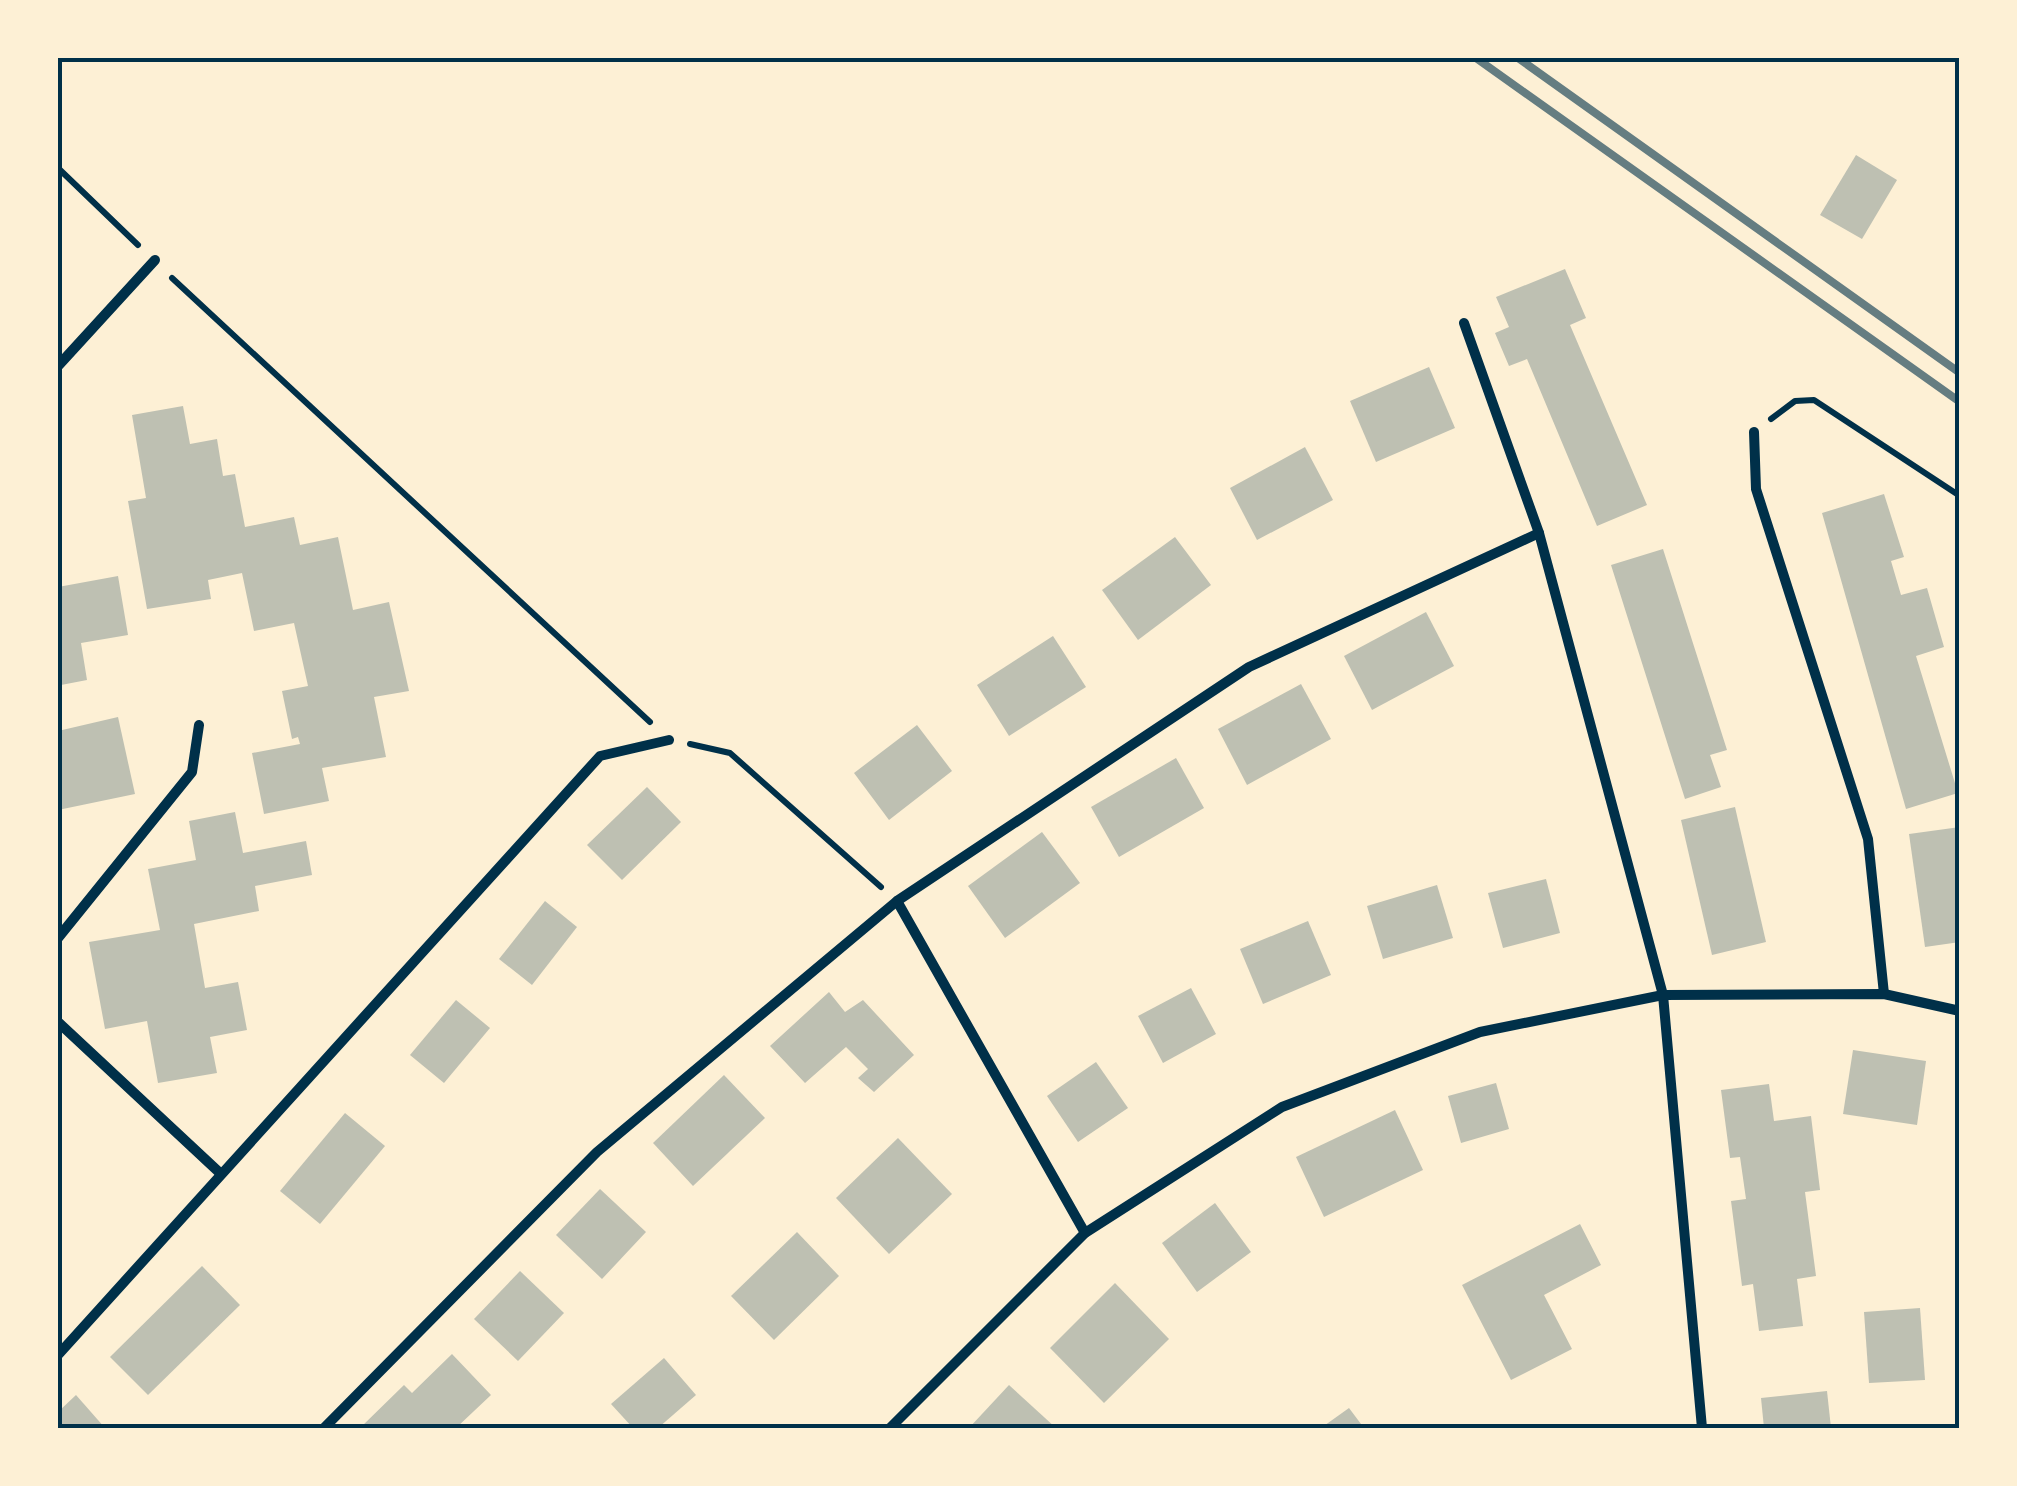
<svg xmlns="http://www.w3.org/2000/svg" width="2017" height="1486" font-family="Lora,serif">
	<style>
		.building { fill: #bec0b2 }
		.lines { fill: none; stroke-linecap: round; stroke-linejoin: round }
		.path { stroke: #003049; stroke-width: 6 }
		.minor { stroke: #003049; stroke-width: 10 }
		.rail { stroke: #657d81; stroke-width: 8 }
		.neatline { fill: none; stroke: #003049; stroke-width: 4 }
	</style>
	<rect width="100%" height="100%" fill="#fdf0d5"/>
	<g class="building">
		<path d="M1856,155L1897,180L1862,239L1820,215Z"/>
		<path d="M1565,269L1586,318L1570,325L1647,505L1597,526L1527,359L1509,366L1495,333L1509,327L1496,297Z"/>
		<path d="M1429,367L1455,428L1376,462L1350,401Z"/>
		<path d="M183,406L190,444L217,439L223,476L235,474L245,527L294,517L300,545L338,537L353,610L389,602L409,691L374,697L386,757L322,768L329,801L264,814L252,753L300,744L298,737L292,739L282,691L308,686L294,623L254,631L242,573L208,580L211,599L147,609L128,501L146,498L132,415Z"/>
		<path d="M1305,447L1333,500L1257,540L1230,488Z"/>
		<path d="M1884,494L1904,557L1891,561L1901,595L1927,588L1944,647L1916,656L1958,793L1906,809L1822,513Z"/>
		<path d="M1175,537L1211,585L1138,640L1102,590Z"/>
		<path d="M1663,549L1727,750L1710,755L1721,787L1685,799L1611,565Z"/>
		<path d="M118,576L128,635L81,643L87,680L61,685L58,587Z"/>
		<path d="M1426,612L1454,666L1372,710L1344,656Z"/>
		<path d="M1053,636L1086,687L1009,736L977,685Z"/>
		<path d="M1301,684L1331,739L1247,785L1218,729Z"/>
		<path d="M118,717L135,794L58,810V731Z"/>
		<path d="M917,725L952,771L889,820L854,773Z"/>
		<path d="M1176,758L1204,808L1119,857L1091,807Z"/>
		<path d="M647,787L681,822L622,880L587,845Z"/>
		<path d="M1735,807L1766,942L1712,955L1681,820Z"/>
		<path d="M235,812L243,853L306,841L312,875L255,886L259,911L194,924L205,988L238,982L247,1030L210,1037L217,1073L158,1083L147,1021L105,1029L89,942L160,930L148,869L196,860L189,821Z"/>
		<path d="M1960,827V942L1925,947L1909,834Z"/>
		<path d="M1042,832L1080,883L1005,938L968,886Z"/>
		<path d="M1546,879L1560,933L1503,948L1488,893Z"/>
		<path d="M1437,885L1453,938L1383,959L1367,906Z"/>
		<path d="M545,901L577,927L532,985L499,959Z"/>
		<path d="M1308,921L1331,975L1263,1004L1240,949Z"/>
		<path d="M1191,988L1216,1034L1163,1063L1138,1016Z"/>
		<path d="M829,992L845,1012L863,1000L914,1055L874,1092L858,1078L868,1069L846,1047L805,1083L770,1046Z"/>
		<path d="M456,1000L490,1028L444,1083L410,1055Z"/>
		<path d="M1853,1050L1926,1061L1917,1125L1843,1114Z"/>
		<path d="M1096,1062L1128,1108L1078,1142L1047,1096Z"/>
		<path d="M724,1075L765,1118L693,1186L653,1143Z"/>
		<path d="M1496,1083L1509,1129L1461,1143L1448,1096Z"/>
		<path d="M1769,1084L1774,1121L1811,1116L1820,1190L1805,1192L1816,1276L1797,1279L1803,1326L1759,1331L1753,1284L1742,1286L1731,1201L1746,1199L1740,1157L1730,1158L1721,1090Z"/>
		<path d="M1395,1110L1423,1170L1324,1217L1296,1157Z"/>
		<path d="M345,1113L385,1146L320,1224L280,1191Z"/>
		<path d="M898,1138L952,1194L889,1254L836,1198Z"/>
		<path d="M600,1189L646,1232L602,1279L556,1235Z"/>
		<path d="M1215,1203L1251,1252L1197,1292L1162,1243Z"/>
		<path d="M1580,1224L1601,1265L1544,1295L1572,1349L1511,1380L1462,1285Z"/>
		<path d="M797,1232L839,1276L774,1340L731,1296Z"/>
		<path d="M202,1266L240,1305L148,1395L110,1357Z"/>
		<path d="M520,1271L564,1313L518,1361L474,1319Z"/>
		<path d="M1115,1283L1169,1339L1104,1403L1050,1348Z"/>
		<path d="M1920,1308L1925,1380L1869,1383L1864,1312Z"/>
		<path d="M452,1354L491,1395L456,1428H360L404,1385L412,1393Z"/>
		<path d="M664,1358L696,1395L658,1428H633L611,1404Z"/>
		<path d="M1009,1385L1056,1428H969Z"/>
		<path d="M1827,1391L1831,1428H1764L1761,1398Z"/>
		<path d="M76,1395L105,1428H58V1412Z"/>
		<path d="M1349,1408L1364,1428H1321Z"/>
	</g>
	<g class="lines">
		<g class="path">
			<path d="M58,168L138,245"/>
			<path d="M172,278L650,722"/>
			<path d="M1771,419L1795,401L1814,400L1960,496"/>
			<path d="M690,744L730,753L881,887"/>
		</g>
		<g class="minor">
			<path d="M1464,323L1539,533L1663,995L1702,1428"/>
			<path d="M58,366L155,260"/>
			<path d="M1754,432L1756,489L1868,839L1884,994"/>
			<path d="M897,901L1085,1233"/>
			<path d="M58,938L192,772L199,725"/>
			<path d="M58,1022L221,1174"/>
			<path d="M58,1355L600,756L669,740"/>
			<path d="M324,1428L597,1152L897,901L1249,667L1539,533"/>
			<path d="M890,1428L1085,1233L1282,1107L1480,1032L1663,995L1884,994L1960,1011"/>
		</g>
		<g class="rail">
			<path d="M1476,58L1960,402"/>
			<path d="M1518,58L1960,373"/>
		</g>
	</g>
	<rect width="2017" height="1486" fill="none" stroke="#fdf0d5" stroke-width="120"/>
	<rect x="60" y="60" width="1897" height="1366" class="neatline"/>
</svg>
